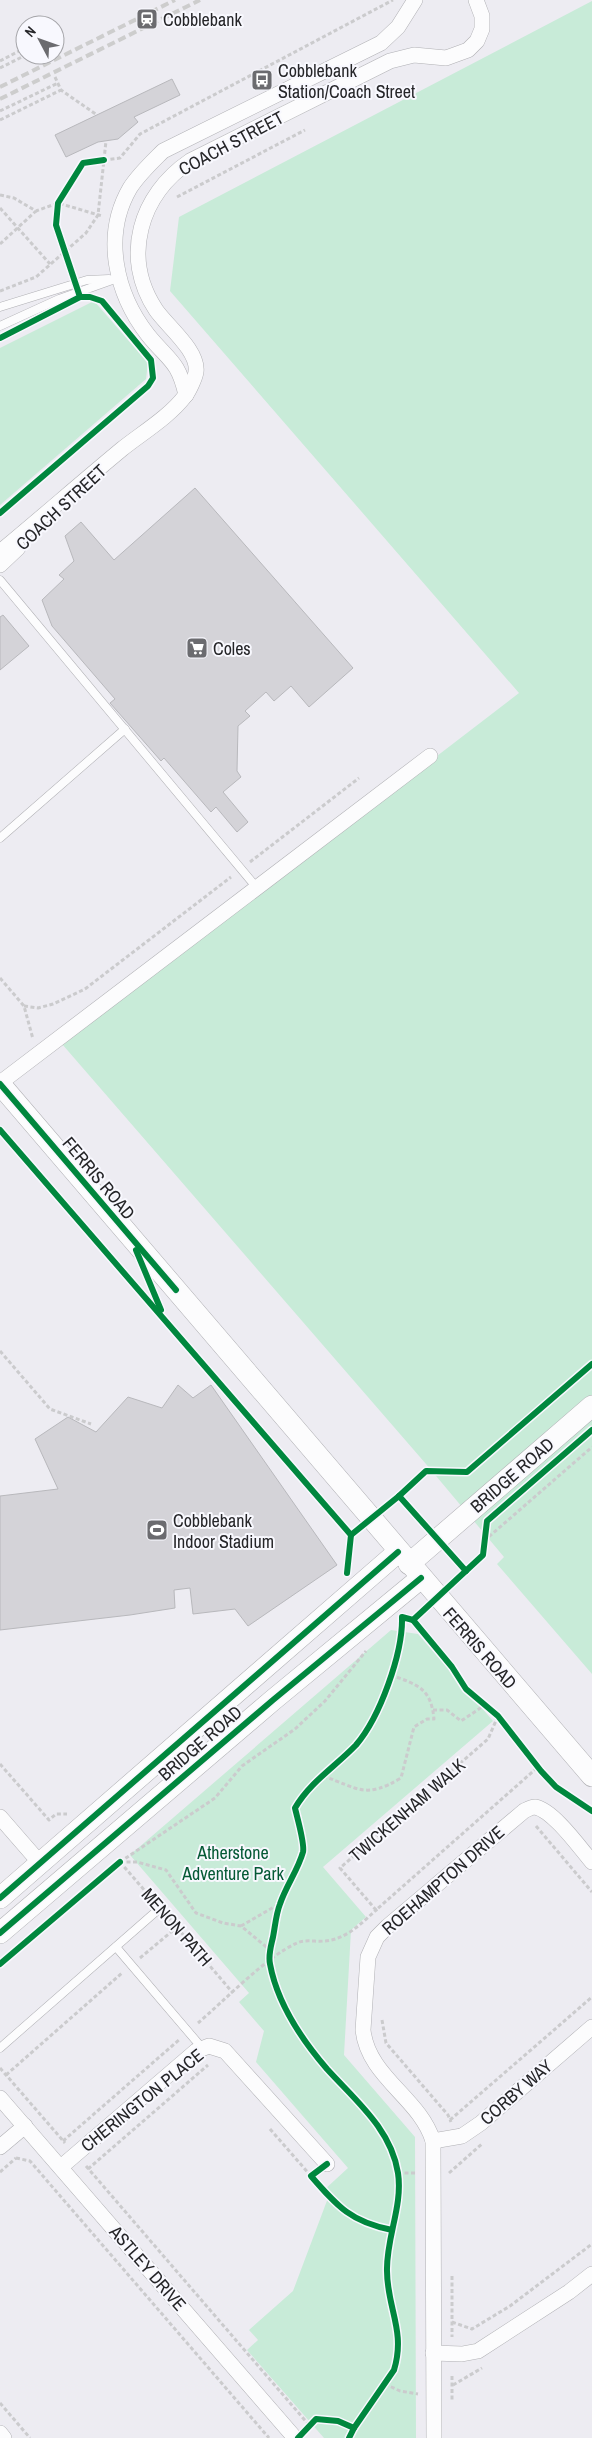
<svg xmlns="http://www.w3.org/2000/svg" width="592" height="2438" font-family="'Archivo Narrow',sans-serif">
	<style>
		.green { fill: #c8ebd8 }
		.building { fill: #d4d3d8; stroke: #b8b8bc }
		.lines { fill: none; stroke-linecap: round; stroke-linejoin: round }
		.lane-casing { stroke: #b0b0b4; stroke-width: 9 }
		.street-casing { stroke: #b0b0b4; stroke-width: 16 }
		.secondary-casing { stroke: #b0b0b4; stroke-width: 22 }
		.path { stroke: #cbcbcd; stroke-width: 3; stroke-dasharray: 4 2.5; stroke-linecap: butt }
		.lane { stroke: #fcfcfd; stroke-width: 8 }
		.street { stroke: #fcfcfd; stroke-width: 15 }
		.secondary { stroke: #fcfcfd; stroke-width: 21 }
		.rail { stroke: #cdcdcd; stroke-width: 4; stroke-dasharray: 8 4; stroke-linecap: butt }
		.cycleway-casing { stroke: #f8f8fe; stroke-width: 9 }
		.cycleway { stroke: #00873e; stroke-width: 6 }
		.labels { text-anchor: middle; dominant-baseline: central; stroke-width: 4; stroke-linejoin: round; paint-order: stroke }
		.poi-label { font-size: 18px; fill: #252528; stroke: #f8f8fe; text-anchor: start }
		.street-label { font-size: 18px; fill: #252528; stroke: #f8f8fe }
		.park-label { font-size: 18px; fill: #045935; stroke: #f8f8fe }
	</style>
	<rect width="100%" height="100%" fill="#edecf2"/>
	<g class="green">
		<path d="M592,1V1674L497,1564L504,1557L426,1464L62,1044L519,693L170,291L179,217Z"/>
		<path d="M94,301L148,363L146,379L0,505V348Z"/>
		<path d="M391,1630L418,1634L493,1721L323,1867L366,1917L351,1930L344,2055L415,2137L416,2438H324L247,2350L258,2340L249,2330L293,2291L328,2198L323,2191L348,2168L256,2062L264,2031L239,2002L249,1993L130,1855Z"/>
	</g>
	<g class="building">
		<path d="M172,79L180,95L134,117L138,122L118,139L98,142L66,157L55,135Z"/>
		<path d="M195,488L353,668L309,707L291,686L274,701L266,692L245,711L250,716L238,726L237,771L241,777L223,792L248,822L237,832L216,807L211,812L164,758L161,761L110,703L115,699L52,626L42,600L64,579L59,575L74,561L65,536L81,522L114,560Z"/>
		<path d="M3,615L29,646L0,670V617Z"/>
		<path d="M178,1385L193,1398L211,1385L337,1565L248,1626L235,1609L193,1614L190,1588L174,1590L175,1608L130,1615L0,1630V1496L58,1489L35,1439L68,1417L96,1432L128,1397L162,1408Z"/>
	</g>
	<g class="lines">
		<g class="lane-casing">
			<g id="lane">
				<path d="M0,307L87,280L109,279"/>
				<path d="M0,326L59,299L118,278"/>
				<path d="M0,580L257,888"/>
				<path d="M0,838L125,729"/>
				<path d="M116,1947L203,2049"/>
				<path d="M0,2048L160,1908"/>
			</g>
		</g>
		<g class="street-casing">
			<g id="street">
				<path d="M186,395C178,360 169,361 148,335C116,294 102,236 130,188C139,174 151,163 163,151L381,43L398,27L415,0"/>
				<path d="M0,552C41,518 81,483 122,449C142,433 169,417 185,396C189,391 195,378 196,372C199,351 167,326 156,310C121,257 140,195 190,161L390,61L414,55L446,58L468,50L477,41L482,29V16L476,0"/>
				<path d="M0,565L18,548"/>
				<path d="M0,1083L430,756"/>
				<path d="M0,1817L40,1863"/>
				<path d="M0,2098L295,2438"/>
				<path d="M433,2141L462,2136L481,2123L592,2027"/>
				<path d="M0,2147L25,2126"/>
				<path d="M61,2167L196,2051L209,2046L225,2051L327,2164"/>
				<path d="M433,2353L462,2354L478,2351L569,2292L592,2274"/>
				<path d="M0,2433L4,2438"/>
				<path d="M434,2438L433,2141C420,2098 368,2077 363,2030L368,1957L377,1937L388,1926L524,1811C528,1809 531,1807 535,1807C553,1810 580,1848 592,1862"/>
			</g>
		</g>
		<g class="secondary-casing">
			<g id="secondary">
				<path d="M0,1084L592,1776"/>
				<path d="M409,1564L592,1406"/>
				<path d="M0,1898L398,1552"/>
				<path d="M0,1933L273,1700L421,1578"/>
			</g>
		</g>
		<g class="path">
			<path d="M39,55L42,61"/>
			<path d="M0,61L25,48"/>
			<path d="M0,68L26,55"/>
			<path d="M55,77L61,90L97,115"/>
			<path d="M0,111L58,83"/>
			<path d="M0,120L61,90"/>
			<path d="M104,160L120,158L140,134L393,0"/>
			<path d="M0,195L14,198L36,211L58,203L102,216"/>
			<path d="M177,197L305,130"/>
			<path d="M0,208L50,264"/>
			<path d="M0,244L36,211"/>
			<path d="M0,291L36,277L86,233L98,215L106,141"/>
			<path d="M250,862L359,778"/>
			<path d="M0,978L24,1006L33,1039"/>
			<path d="M24,1006L38,1008L53,1004L85,989L231,877"/>
			<path d="M0,1351L50,1409L91,1424"/>
			<path d="M484,1541L592,1447"/>
			<path d="M433,1710H447L461,1721L485,1705"/>
			<path d="M498,1716L488,1739L340,1868L376,1910L538,1767"/>
			<path d="M0,1764L49,1820L56,1814H67"/>
			<path d="M323,1776C360,1789 365,1799 401,1778L414,1727L427,1719H434C431,1688 418,1685 391,1675"/>
			<path d="M536,1826L592,1892"/>
			<path d="M120,1862L215,1798L242,1766L295,1729L325,1701L366,1651"/>
			<path d="M120,1862H137L166,1870L196,1913L223,1923L241,1926L270,1950"/>
			<path d="M120,1862L152,1899"/>
			<path d="M168,1917L233,1993"/>
			<path d="M241,1926L279,1904"/>
			<path d="M140,1958L177,1927"/>
			<path d="M382,2020L386,2043L448,2115L451,2122"/>
			<path d="M198,2023C224,2001 267,1956 297,1943C305,1939 315,1942 324,1941C345,1940 361,1924 376,1910L377,1912"/>
			<path d="M0,2068L65,2143"/>
			<path d="M6,2075L122,1973"/>
			<path d="M450,2120L592,1997"/>
			<path d="M270,2129L311,2176"/>
			<path d="M63,2141L180,2039"/>
			<path d="M16,2158L30,2161L269,2438"/>
			<path d="M86,2166L309,2425"/>
			<path d="M88,2169L208,2065"/>
			<path d="M0,2172L16,2158"/>
			<path d="M398,2173H417"/>
			<path d="M449,2173L483,2143"/>
			<path d="M452,2276V2337"/>
			<path d="M452,2322L472,2329L510,2306L592,2244"/>
			<path d="M452,2376V2400"/>
			<path d="M385,2384L400,2391L418,2394"/>
			<path d="M453,2385L482,2368"/>
			<path d="M0,2403L30,2438"/>
		</g>
		<use href="#lane" class="lane"/>
		<use href="#street" class="street"/>
		<use href="#secondary" class="secondary"/>
		<g class="rail">
			<path d="M0,87L175,0"/>
			<path d="M0,99L200,0"/>
		</g>
		<g class="cycleway-casing">
			<g id="cycleway">
				<path d="M0,338L80,297L56,225L58,203L83,163L104,160"/>
				<path d="M0,513L148,386L153,378L151,360L102,301L90,297H80"/>
				<path d="M0,1084L176,1290"/>
				<path d="M0,1130L351,1535L347,1573"/>
				<path d="M136,1250L161,1310"/>
				<path d="M399,1496L426,1471L467,1472L592,1364"/>
				<path d="M351,1535L399,1496L466,1571"/>
				<path d="M413,1620L452,1667L466,1689L498,1716L541,1771L556,1787L592,1811"/>
				<path d="M0,1898L398,1552"/>
				<path d="M0,1933L273,1700L421,1578"/>
				<path d="M0,1964L120,1862"/>
				<path d="M327,2164L311,2176C338,2207 351,2222 392,2230"/>
				<path d="M298,2438L316,2419L338,2421L354,2428"/>
				<path d="M349,2438L354,2428L394,2370C406,2331 387,2308 387,2271C386,2238 403,2206 398,2173C391,2129 356,2101 327,2069C302,2040 277,2002 270,1964C268,1955 271,1946 273,1937C275,1927 276,1914 280,1904C286,1886 298,1870 303,1852C305,1844 297,1817 295,1808C310,1782 336,1766 356,1745C380,1717 403,1653 402,1617L413,1620L483,1555L487,1521L592,1430"/>
			</g>
		</g>
		<use href="#cycleway" class="cycleway"/>
	</g>
	<defs>
		<g id="station-square" transform="scale(1.125)"><rect x="-9" y="-9" width="18" height="18" rx="4" fill="#6b6b6f" stroke="#f8f8fe"/><path d="M-3-6H3Q5-6 5-4V2Q5 4 3 4L4.5 6H3L1.5 4h-3L-3 6H-4.5L-3 4Q-5 4-5 2V-4Q-5-6-3-6ZM-3.5-4v3h7v-3ZM-3.5 1v1.5H-2V1ZM2 1v1.5H3.5V1Z" fill="#fff"/></g>
		<g id="bus-square" transform="scale(1.125)"><rect x="-9" y="-9" width="18" height="18" rx="4" fill="#6b6b6f" stroke="#f8f8fe"/><path d="M-5-6H5V4H4V6H2V4H-2V6H-4V4H-5ZM-3.5-4V0h7V-4ZM-3.5 1.2v1.5H-2V1.2ZM2 1.2v1.5H3.5V1.2Z" fill="#fff"/></g>
		<g id="supermarket-square" transform="scale(1.125)"><rect x="-9" y="-9" width="18" height="18" rx="4" fill="#6b6b6f" stroke="#f8f8fe"/><path d="M-6-5.5h2.5l.6 2H6L4.5 2H-2.5L-4.4-4H-6ZM-1.5 3.2a1.3 1.3 0 1 0 .1 0ZM3 3.2a1.3 1.3 0 1 0 .1 0Z" fill="#fff"/></g>
		<g id="stadium-square" transform="scale(1.125)"><rect x="-9" y="-9" width="18" height="18" rx="4" fill="#6b6b6f" stroke="#f8f8fe"/><path d="M0-5a6.5 5 0 1 0 0 10a6.5 5 0 1 0 0-10ZM-3.5-1.8h7v3.6h-7Z" fill="#fff"/></g>
	</defs>
	<g fill-rule="evenodd">
		<use href="#station-square" x="147" y="19"/>
		<use href="#bus-square" x="262" y="80"/>
		<use href="#supermarket-square" x="197" y="648"/>
		<use href="#stadium-square" x="157" y="1530"/>
	</g>
	<g class="labels">
		<g class="poi-label">
			<text x="163" y="19">Cobblebank</text>
			<text x="278" y="70">Cobblebank<tspan x="278" dy="21">Station/Coach Street</tspan></text>
			<text x="213" y="648">Coles</text>
			<text x="173" y="1520">Cobblebank<tspan x="173" dy="21">Indoor Stadium</tspan></text>
		</g>
		<g class="street-label">
			<text transform="translate(231 143) rotate(-28)">COACH STREET</text>
			<text transform="translate(61 507) rotate(-43)">COACH STREET</text>
			<text transform="translate(99 1178) rotate(50)">FERRIS ROAD</text>
			<text transform="translate(512 1475) rotate(-41)">BRIDGE ROAD</text>
			<text transform="translate(480 1648) rotate(49)">FERRIS ROAD</text>
			<text transform="translate(200 1743) rotate(-41)">BRIDGE ROAD</text>
			<text transform="translate(407 1810) rotate(-41)">TWICKENHAM WALK</text>
			<text transform="translate(443 1880) rotate(-41)">ROEHAMPTON DRIVE</text>
			<text transform="translate(177 1927) rotate(49)">MENON PATH</text>
			<text transform="translate(516 2092) rotate(-41)">CORBY WAY</text>
			<text transform="translate(142 2100) rotate(-39)">CHERINGTON PLACE</text>
			<text transform="translate(148 2268) rotate(49)">ASTLEY DRIVE</text>
		</g>
		<g class="park-label">
			<text x="233" y="1852">Atherstone<tspan x="233" dy="21">Adventure Park</tspan></text>
		</g>
	</g>
	<g transform="translate(40 40) rotate(311)"><circle r="24" fill="#f8f8fe" stroke="#a4a4a8"/>
	<path d="M0-4L9 19L0 12L-9 19Z" fill="#6b6b6f"/>
	<text y="-8" font-size="14" font-weight="bold" text-anchor="middle" fill="#252528">N</text>
	</g>
</svg>
